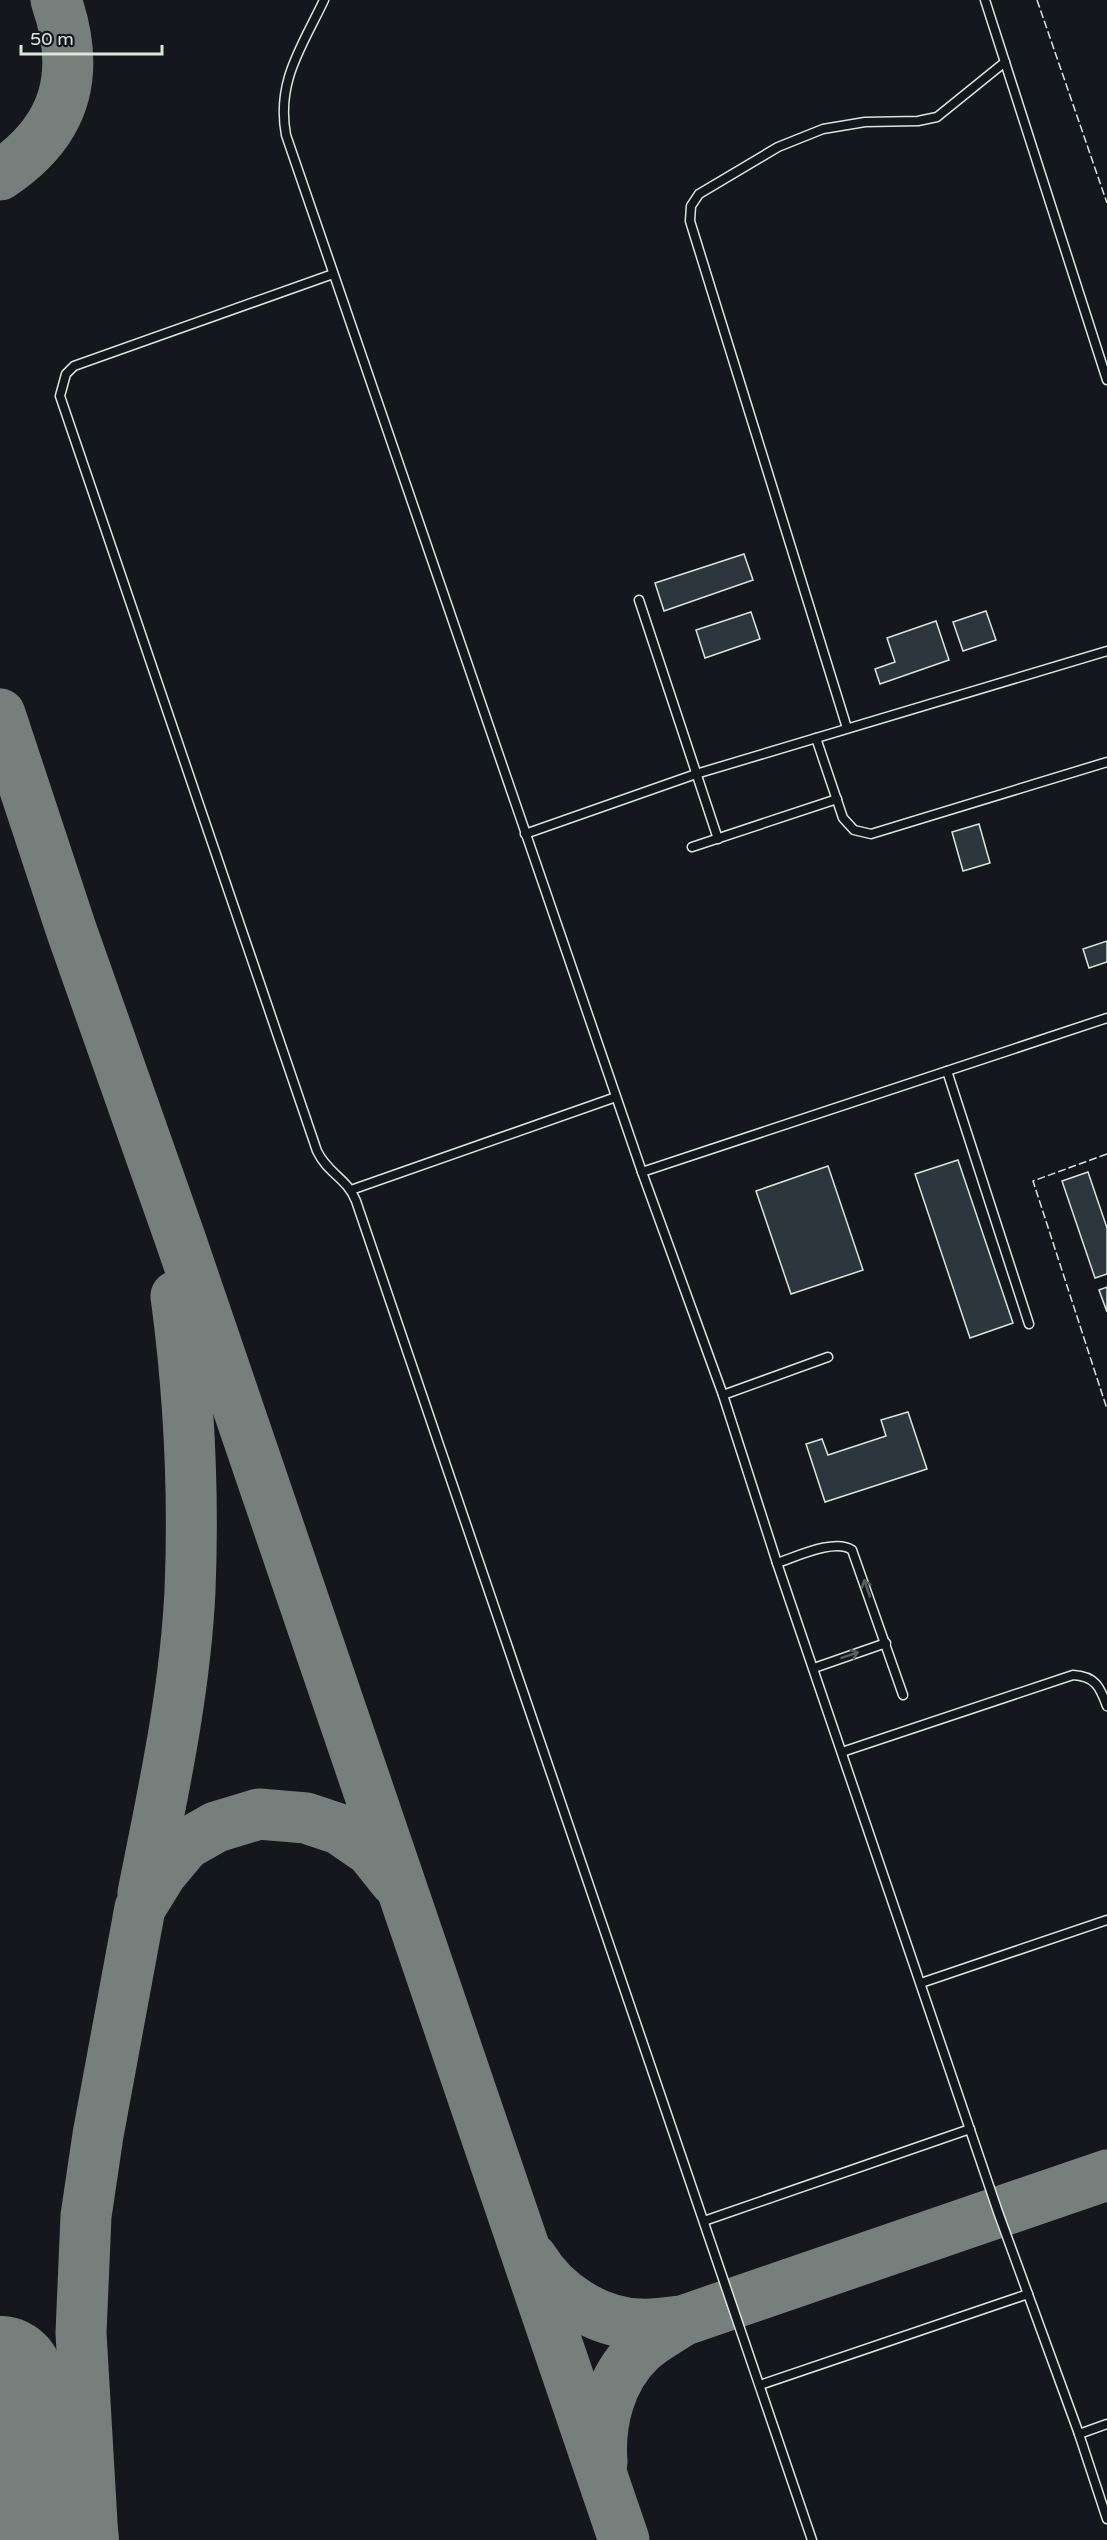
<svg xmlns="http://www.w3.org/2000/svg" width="1107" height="2540" font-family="'Varela Round',sans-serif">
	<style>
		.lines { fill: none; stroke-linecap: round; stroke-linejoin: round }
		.taxiway { stroke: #767f7c; stroke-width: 51 }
		.runway { stroke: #767f7c; stroke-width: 128 }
		.building { fill: #2c363c; stroke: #d8e6dc; stroke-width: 1.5 }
		.service-casing { stroke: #d8e6dc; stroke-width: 11 }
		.service { stroke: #14181c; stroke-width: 8 }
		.fence { stroke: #d8e6dc; stroke-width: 1.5; stroke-dasharray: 8 3; stroke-linecap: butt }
		.oneway { stroke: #59605f }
	</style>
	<rect width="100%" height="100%" fill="#14181c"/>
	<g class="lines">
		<g class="taxiway">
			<path d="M0,175C66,131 82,74 56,0"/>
			<path d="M0,714L71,929L180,1238L624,2540"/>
			<path d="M143,1893C163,1793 185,1693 190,1591C194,1492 189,1393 176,1296"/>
			<path d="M532,2258C554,2294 596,2323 640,2324C654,2325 669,2322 682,2321L1107,2175"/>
			<path d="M602,2462C599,2422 610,2379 640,2350C651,2339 669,2330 682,2321"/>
			<path d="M0,2520L13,2540"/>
			<path d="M93,2540L81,2333L86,2216L98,2135L140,1908L161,1874L186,1844L216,1827L259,1814L306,1818L339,1829L371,1851L395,1881"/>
		</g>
		<path class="runway" d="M0,2380L55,2540"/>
	</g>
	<g class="building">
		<path d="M744,554L753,580L664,611L655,583Z"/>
		<path d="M986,611L996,640L963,651L953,622Z"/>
		<path d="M751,612L760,639L705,658L696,630Z"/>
		<path d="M936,621L949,660L880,684L875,669L895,662L887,638Z"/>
		<path d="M979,824L990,863L963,871L952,832Z"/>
		<path d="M1107,941V962L1089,968L1083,949Z"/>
		<path d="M958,1160L1013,1323L970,1338L915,1174Z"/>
		<path d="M828,1166L863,1270L791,1294L756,1191Z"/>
		<path d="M1088,1172L1107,1228V1274L1095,1278L1062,1181Z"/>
		<path d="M1107,1287V1312L1099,1290Z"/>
		<path d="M908,1412L927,1469L825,1502L806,1444L822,1439L828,1455L886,1436L881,1420Z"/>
	</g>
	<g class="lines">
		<g class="service-casing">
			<g id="service">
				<path d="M324,0C302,47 276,81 286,135L642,1172L723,1395L777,1563L998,2212L1079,2434L1107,2519"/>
				<path d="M985,0L1107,380"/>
				<path d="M333,274L74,366L66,374L60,396L317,1151C328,1174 347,1178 356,1201L812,2540"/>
				<path d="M639,600L718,839"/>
				<path d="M847,728L690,221L691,206L699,194L778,147L823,129L865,122L918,121L937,117L1005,62"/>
				<path d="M816,738L843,818L854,830L871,834L1107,762"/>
				<path d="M525,834L696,774L1107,651"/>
				<path d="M692,847L837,799"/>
				<path d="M947,1071L1029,1324"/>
				<path d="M642,1172L1107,1018"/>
				<path d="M351,1190L616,1097"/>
				<path d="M723,1395L828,1357"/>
				<path d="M777,1563C796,1557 835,1538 852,1550L903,1695"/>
				<path d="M814,1668L886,1643"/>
				<path d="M842,1752L1073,1675C1095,1676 1100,1687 1107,1706"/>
				<path d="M921,1983L1107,1920"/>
				<path d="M704,2221L970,2129"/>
				<path d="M760,2385L1028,2294"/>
				<path d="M1079,2434L1107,2424"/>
			</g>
		</g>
		<use href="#service" class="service"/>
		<g class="fence">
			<path d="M1037,0L1107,203"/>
			<path d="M1107,1154L1033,1181L1107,1409"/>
		</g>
	</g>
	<defs><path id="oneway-shaft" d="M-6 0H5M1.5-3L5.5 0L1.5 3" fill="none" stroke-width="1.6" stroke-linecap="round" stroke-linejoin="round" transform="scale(1.5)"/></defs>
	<g class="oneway">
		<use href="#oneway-shaft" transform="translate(867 1588) rotate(-109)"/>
		<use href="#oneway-shaft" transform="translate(850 1655) rotate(-19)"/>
	</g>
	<path d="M21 45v9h141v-9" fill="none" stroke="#d8e6dc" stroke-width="3"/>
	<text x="30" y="45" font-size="18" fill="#d8e6dc" stroke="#14181c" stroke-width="4.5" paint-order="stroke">50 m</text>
</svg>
